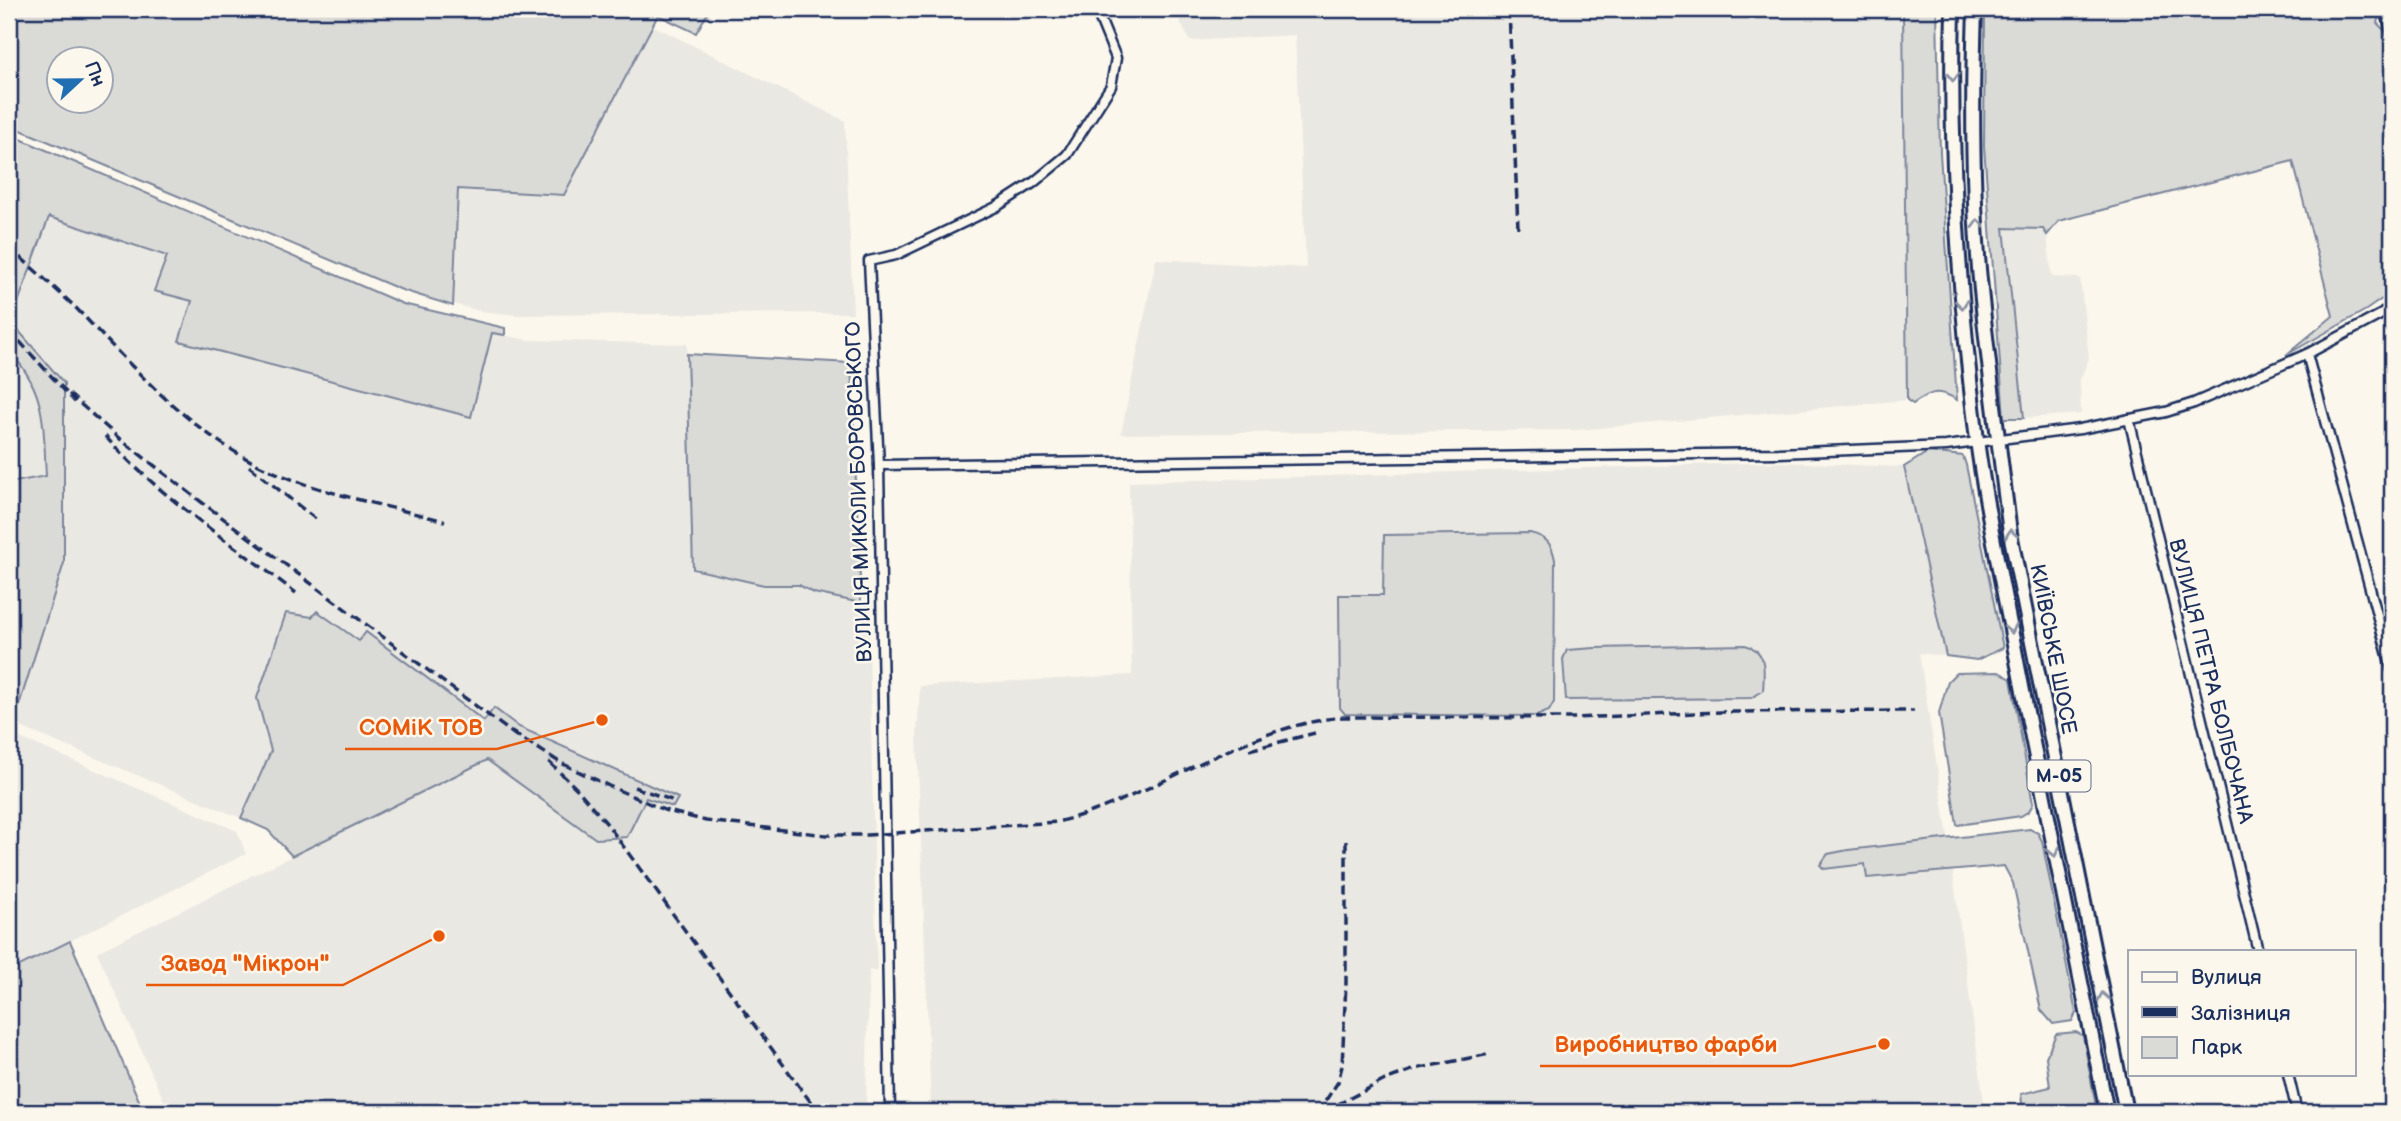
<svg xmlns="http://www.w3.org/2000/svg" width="2401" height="1121" font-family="'Balsamiq Sans',sans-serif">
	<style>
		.built { fill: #eae8e2 }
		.green { fill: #dadad7; stroke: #7a849a; stroke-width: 2; fill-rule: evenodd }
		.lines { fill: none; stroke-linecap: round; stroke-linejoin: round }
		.minor-casing { stroke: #1b2f5e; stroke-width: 13 }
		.primary-casing { stroke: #1b2f5e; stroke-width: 18 }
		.minor { stroke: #fbf7ec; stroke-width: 8 }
		.primary { stroke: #fbf7ec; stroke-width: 12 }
		.rail { stroke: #1b2f5e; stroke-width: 3.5; stroke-dasharray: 10 5; stroke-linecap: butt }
		.oneway { stroke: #8b93a5 }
		.labels { text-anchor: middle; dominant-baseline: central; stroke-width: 5; stroke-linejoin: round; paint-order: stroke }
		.shield { fill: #fbf7ec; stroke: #5e6b89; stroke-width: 2 }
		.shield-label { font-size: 19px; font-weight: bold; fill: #1b2f5e }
		.street-label { font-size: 21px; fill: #1b2f5e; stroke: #fbf7ec }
		.leader { fill: none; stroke: #e8590c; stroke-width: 2.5 }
		.callout-dot { fill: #e8590c; stroke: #fbf7ec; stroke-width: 2.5 }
		.callout-label { font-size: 23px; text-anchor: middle; font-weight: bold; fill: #e8590c; stroke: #fbf7ec; stroke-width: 5; stroke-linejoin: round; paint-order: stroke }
	</style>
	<rect width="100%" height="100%" fill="#fbf7ec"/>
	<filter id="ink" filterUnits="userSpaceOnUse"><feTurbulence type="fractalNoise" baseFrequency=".0143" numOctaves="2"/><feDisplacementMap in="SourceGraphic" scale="14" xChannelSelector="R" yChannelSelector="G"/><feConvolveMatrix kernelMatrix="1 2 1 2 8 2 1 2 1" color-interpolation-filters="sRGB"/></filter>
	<g filter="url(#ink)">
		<g class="built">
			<path d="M1175,9H1903L1907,400L1577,430L1121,434L1156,259L1306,268L1295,35L1190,41L1175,12Z"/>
			<path d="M652,25L845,121L853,313L517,315L480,311L453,304L457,189L557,196Z"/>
			<path d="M49,217L167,256L192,301L179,340L471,416L492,333L528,340L687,344L693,569L764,585H799L814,593L868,605L877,972L869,970L866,1112H169L97,952L487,760L596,839L627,837L646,798L519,727L494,708L485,721L366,632L360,641L312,617L286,613L257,698L271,751L241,818L13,724L64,563V383L11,322Z"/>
			<path d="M2004,228L2043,229L2047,235L2052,277L2080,278L2089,358L2080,380L2081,414L2024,418Z"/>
			<path d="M9,351L24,367L41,405L46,477L9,483Z"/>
			<path d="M1782,462L1904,467L1946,656L1919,653L1947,830L1985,1110L1989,1112H931L917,736L920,686L1132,675L1129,482Z"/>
			<path d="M9,733L237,831L246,854L9,971Z"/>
		</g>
		<g class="green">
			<path d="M9,9H710L696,33L658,15L564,195L458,189L453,306L402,290L9,125ZM60,60H102V102H60Z"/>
			<path d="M1903,9H1937L1940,153L1957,400C1938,388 1930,392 1913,404L1907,400Z"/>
			<path d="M1985,9H2381L2377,23L2386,32L2392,55V292L2366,310L2286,355L2333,316L2293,161L2059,221L2047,235L2043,229L2004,228L2024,418H2004L1984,146Z"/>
			<path d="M9,134L403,304L505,328V335L492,333L471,417L179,341L192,301L154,291L167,256L49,217L11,322L64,383V563L13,724L9,722V483L46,476C43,425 47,391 9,351Z"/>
			<path d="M687,354L851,363L861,603L814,593L799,585H764L693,569Z"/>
			<path d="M1928,452L1963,456L1966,465L2003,648L1977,660L1946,656L1904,467Z"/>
			<path d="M1530,533C1547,537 1552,544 1555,560L1554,702L1549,711L1536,716L1345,714L1340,708L1339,595H1383L1384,535Z"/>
			<path d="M317,611L359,641L366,632L484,721L494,708L519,727L678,798L673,807L646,798L627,837L596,839L487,760L292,856L268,830L241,818L271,751L257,698L286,613L312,617Z"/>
			<path d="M1745,645C1768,650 1764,672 1763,691L1751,698L1566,700L1563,659L1567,650L1595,648Z"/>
			<path d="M1999,672L2011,679L2033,804L2029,811L2021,816L1957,825L1939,713L1948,681L1956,673Z"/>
			<path d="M2030,829L2038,833L2042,841L2076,1013L2072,1021L2053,1024L2041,1010L2013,883L2004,866L1867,878L1865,864L1824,869L1820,865L1828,854L1848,850Z"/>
			<path d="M70,941L144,1112H9V971Z"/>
			<path d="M2076,1032L2083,1036L2097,1112H2023L2021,1094L2050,1087L2046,1057L2056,1034Z"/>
		</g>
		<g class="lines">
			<g class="minor-casing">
				<g id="minor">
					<path d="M2385,9L2392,35"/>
					<path d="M2307,354L2392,670"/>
					<path d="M2129,419L2258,951"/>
					<path d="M879,465L1779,453L1946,446L2080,429L2166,412L2194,403L2307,354L2382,314L2392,305"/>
					<path d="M2288,1074L2297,1112"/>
					<path d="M890,1112L879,465L869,261L896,255L996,207L1033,183L1067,155L1111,86L1116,58L1096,9"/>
				</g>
			</g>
			<g class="primary-casing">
				<g id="primary">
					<path d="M1953,9C1949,153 1959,297 1977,440C1987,516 2004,591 2018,666C2047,815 2077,964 2107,1112"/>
					<path d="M1975,9C1972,95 1972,183 1979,269C1987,357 1999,445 2010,533L2126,1112"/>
				</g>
			</g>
			<use href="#minor" class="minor"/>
			<use href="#primary" class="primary"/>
			<g class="rail">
				<path d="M1509,9L1518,228"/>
				<path d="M9,247C31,267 54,287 76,308C127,361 178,419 242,456C300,490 380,504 445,521"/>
				<path d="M9,330L75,402"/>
				<path d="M69,394L120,439L204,504L519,738"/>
				<path d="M105,436C159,497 232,543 296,593"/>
				<path d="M249,466L318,521"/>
				<path d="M512,732L561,763L609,786L664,810L706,821L826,835H867L1057,822C1156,798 1239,727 1343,717L1573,718L1721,712L1914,711"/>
				<path d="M1249,750L1315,733"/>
				<path d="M549,762L578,790L607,824L818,1112"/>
				<path d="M634,787L674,801"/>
				<path d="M1315,1112L1322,1106L1338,1082L1342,1066L1346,983V841"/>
				<path d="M1323,1112L1385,1080L1415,1069L1490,1054"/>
			</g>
		</g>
		<defs><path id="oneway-chevron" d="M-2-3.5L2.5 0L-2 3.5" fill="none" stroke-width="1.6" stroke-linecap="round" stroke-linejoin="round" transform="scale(1.75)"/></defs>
		<g class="oneway">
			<use href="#oneway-chevron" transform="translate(1953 77) rotate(89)"/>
			<use href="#oneway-chevron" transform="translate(1978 224) rotate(-92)"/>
			<use href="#oneway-chevron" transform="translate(1962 304) rotate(84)"/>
			<use href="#oneway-chevron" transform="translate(2011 534) rotate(-98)"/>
			<use href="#oneway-chevron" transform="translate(2011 629) rotate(79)"/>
			<use href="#oneway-chevron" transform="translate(2054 852) rotate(78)"/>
			<use href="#oneway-chevron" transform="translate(2103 997) rotate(-101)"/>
		</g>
	</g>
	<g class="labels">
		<rect class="shield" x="2027.5" y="760.5" width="63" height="31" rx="5"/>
		<g class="shield-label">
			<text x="2059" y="776">М-05</text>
		</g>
		<g class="street-label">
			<text transform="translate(859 492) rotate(-92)">ВУЛИЦЯ МИКОЛИ БОРОВСЬКОГО</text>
			<text transform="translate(2053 649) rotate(79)">КИЇВСЬКЕ ШОСЕ</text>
			<text transform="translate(2211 681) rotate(76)">ВУЛИЦЯ ПЕТРА БОЛБОЧАНА</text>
		</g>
	</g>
	<path class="leader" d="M602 720L497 749H345M439 936L343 985H146M1884 1044L1791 1066H1540"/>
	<g class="callout-dot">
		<circle cx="602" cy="720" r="7"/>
		<circle cx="439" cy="936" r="7"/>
		<circle cx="1884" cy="1044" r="7"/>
	</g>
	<g class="callout-label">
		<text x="421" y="735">СОМіК ТОВ</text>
		<text x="245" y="971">Завод "Мікрон"</text>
		<text x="1666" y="1052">Виробництво фарби</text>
	</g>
	<rect width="2401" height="1121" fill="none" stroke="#fbf7ec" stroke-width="35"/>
	<rect x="18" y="18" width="2366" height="1086" fill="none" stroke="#1b2f5e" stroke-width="2.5" filter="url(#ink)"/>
	<rect x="2128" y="950" width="228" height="126" fill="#fbf7ec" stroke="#a1a7b3" stroke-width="2"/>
	<rect x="2142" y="972" width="35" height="10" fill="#fbf7ec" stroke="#a1a7b3" stroke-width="2"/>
	<text x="2191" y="984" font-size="21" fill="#1b2f5e">Вулиця</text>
	<rect x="2142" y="1007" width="35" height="10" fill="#1b2f5e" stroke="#a1a7b3" stroke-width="2"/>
	<text x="2191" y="1020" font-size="21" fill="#1b2f5e">Залізниця</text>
	<rect x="2142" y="1037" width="35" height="21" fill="#dadad7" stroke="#a1a7b3" stroke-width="2"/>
	<text x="2191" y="1054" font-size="21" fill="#1b2f5e">Парк</text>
	<g transform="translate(80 80) rotate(68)"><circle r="33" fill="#fbf7ec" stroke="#a1a7b3" stroke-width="2"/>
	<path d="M0-5L12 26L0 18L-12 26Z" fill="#1f6fb2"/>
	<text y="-10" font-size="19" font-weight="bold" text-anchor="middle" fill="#1b2f5e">Пн</text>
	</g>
</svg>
